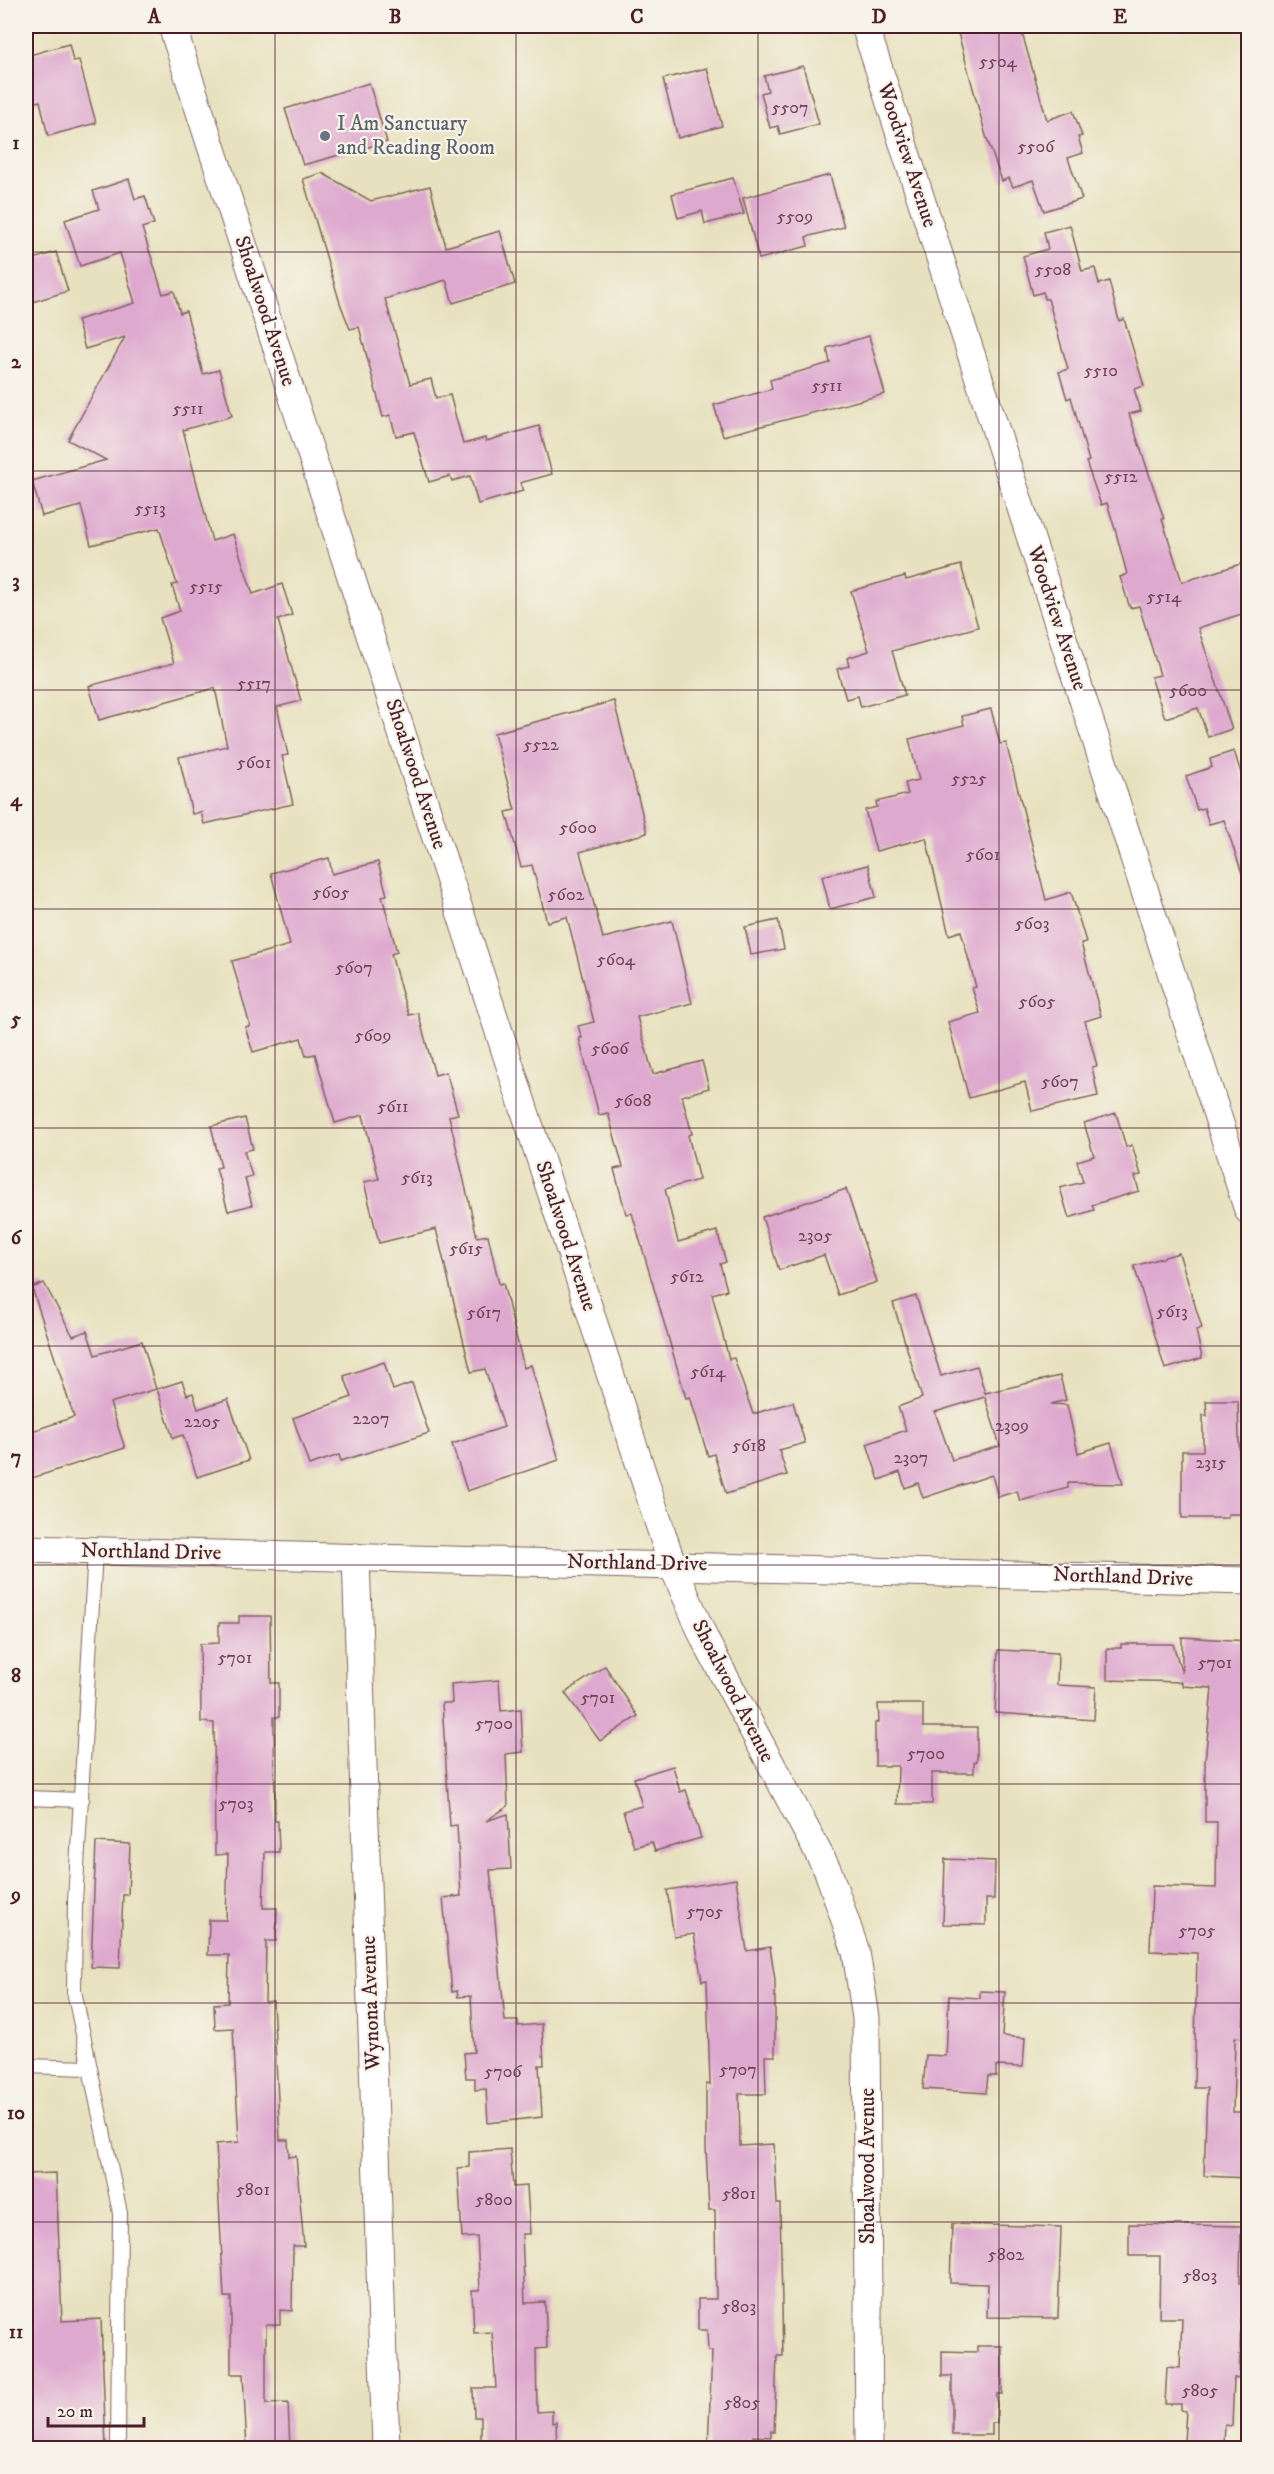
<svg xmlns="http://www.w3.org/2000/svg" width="1274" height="2474" font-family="'IM FELL DW Pica',serif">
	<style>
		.building { fill: #dea9cf; fill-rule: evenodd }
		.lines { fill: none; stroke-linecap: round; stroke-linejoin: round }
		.lane-casing { stroke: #81635f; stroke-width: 16 }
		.street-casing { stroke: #81635f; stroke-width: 29 }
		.lane { stroke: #fff; stroke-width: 14 }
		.street { stroke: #fff; stroke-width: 27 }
		.grid { fill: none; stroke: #4a1f2b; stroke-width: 1.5; stroke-opacity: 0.55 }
		.worship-dot { fill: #6b7280; stroke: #f7f3e8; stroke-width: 2 }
		.labels { text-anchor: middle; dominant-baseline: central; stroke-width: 4.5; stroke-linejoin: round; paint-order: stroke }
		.number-label { font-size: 18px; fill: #6f4254 }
		.worship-label { font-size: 21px; fill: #5b616d; stroke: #f7f3e8; text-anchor: start }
		.street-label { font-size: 21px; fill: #4a1f2b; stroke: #f7f3e8 }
		.neatline { fill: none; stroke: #4a1f2b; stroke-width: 2 }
		.grid-label { font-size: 20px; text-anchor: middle; font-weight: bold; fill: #4a1f2b }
	</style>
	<rect width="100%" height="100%" fill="#f7f3e8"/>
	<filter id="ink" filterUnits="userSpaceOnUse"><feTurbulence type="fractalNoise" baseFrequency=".0167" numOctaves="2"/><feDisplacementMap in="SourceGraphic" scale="12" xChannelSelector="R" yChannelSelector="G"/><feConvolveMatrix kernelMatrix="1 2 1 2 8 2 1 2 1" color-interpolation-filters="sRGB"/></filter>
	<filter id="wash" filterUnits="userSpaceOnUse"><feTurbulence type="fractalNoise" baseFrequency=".008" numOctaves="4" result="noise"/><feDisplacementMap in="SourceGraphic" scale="24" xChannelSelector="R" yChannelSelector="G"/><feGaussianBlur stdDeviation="1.35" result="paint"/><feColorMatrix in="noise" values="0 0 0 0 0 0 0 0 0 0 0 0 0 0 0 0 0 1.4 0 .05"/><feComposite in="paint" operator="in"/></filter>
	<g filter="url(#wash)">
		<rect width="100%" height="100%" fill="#e8e1bf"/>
		<g id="blocks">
			<g class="building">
				<path d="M983,26H1020L1047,120L1073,111L1082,136L1078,137L1083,153L1068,158L1082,199L1044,211L1033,180L1013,187L1009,178L1002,181L986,136L958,33Z"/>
				<path d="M69,44L73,61L79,60L96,123L48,136L40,101L26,105V56Z"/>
				<path d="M803,66L819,124L780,134L778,126L770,128L761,93L768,91L764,76Z"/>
				<path d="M707,68L722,126L678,138L663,79Z"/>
				<path d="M369,83L387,142L303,165L285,109Z"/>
				<path d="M322,173L371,201L430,186L446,247L500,231L515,284L453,303L446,280L385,299L410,384L431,379L436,398L450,395L463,444L485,438L486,441L539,426L552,474L520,483L523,491L478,504L470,476L452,481L450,476L429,482L414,432L396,436L390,415L383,417L359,327L350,329L340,303L303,179Z"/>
				<path d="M830,175L844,227L806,237L808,246L759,259L743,198Z"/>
				<path d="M733,178L744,214L705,224L702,211L678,218L672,194Z"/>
				<path d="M129,179L135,199L145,196L154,224L142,228L163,294L174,291L180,313L186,311L203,374L219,370L232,416L183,430L212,541L233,534L253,594L282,584L292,615L278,620L301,701L277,707L288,755L282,756L293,804L204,824L201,812L192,814L179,757L227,746L215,688L99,720L89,686L174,663L160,618L180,611L172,585L177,584L159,528L91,545L81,506L42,516L32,481L106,460L68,440L125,337L85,349L77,320L135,303L120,253L80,266L65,220L99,209L93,191Z"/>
				<path d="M1070,225L1082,271L1095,268L1099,284L1109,281L1119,321L1124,319L1144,386L1134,389L1141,411L1129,414L1164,519H1162L1182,582L1244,563L1248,578V612L1198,628L1232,729L1208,737L1198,708L1165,718L1151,677L1160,675L1139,606L1130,608L1120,577L1127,574L1115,529L1107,503L1101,505L1086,462L1089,461L1071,397L1067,399L1059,372L1068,369L1048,299H1045L1043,292L1033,295L1023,256L1048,249L1044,232Z"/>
				<path d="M56,252L68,291L26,304V261Z"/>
				<path d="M869,336L885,394L723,436L714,405L772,389L770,380L830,363L827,348Z"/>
				<path d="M961,565L978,627L892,651L905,695L861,707L858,696L846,699L837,669L849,666L847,658L869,651L851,591L905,576L906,580Z"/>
				<path d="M614,701L647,833L580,852L603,938L672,921L692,1003L637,1017L653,1074L702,1061L709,1088L682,1096L692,1134L688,1135L699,1180L665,1189L678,1242L717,1231L726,1262L720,1264L727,1290L712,1294L729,1359L734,1358L753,1414L793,1402L805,1443L779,1450L787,1475L726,1494L714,1454L708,1456L690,1397L686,1398L632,1213L626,1214L614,1169L623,1167L608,1113L599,1115L579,1038H582L578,1026L594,1022L567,917L547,922L532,865L521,867L506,812L515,810L494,733Z"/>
				<path d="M991,709L1000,744L1006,743L1046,900L1071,892L1086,942L1081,943L1101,1016L1085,1021L1097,1066L1092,1067L1098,1096L1032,1111L1025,1082L969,1098L948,1022L980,1013L972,988L976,987L961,931L949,935L926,838L876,851L865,810L877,807L876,802L908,794L905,783L919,780L909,739L964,725L962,716Z"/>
				<path d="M1234,751L1248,795V878L1244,879L1224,820L1209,824L1204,808L1197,810L1186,776L1212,767L1210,759Z"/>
				<path d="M329,858L332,874L378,862L387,895L382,896L397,952L391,954L404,1001L409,1015L418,1013L435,1075L446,1072L458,1114L449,1116L477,1237L488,1235L499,1284L503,1283L524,1368L531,1365L559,1460L467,1491L452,1444L504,1427L485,1369L471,1372L436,1229L379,1243L364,1182L379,1179L363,1115L335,1123L315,1054L306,1056L301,1038L253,1052L245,1027L250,1026L232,961L290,945L271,873Z"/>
				<path d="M868,865L876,897L830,909L822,876Z"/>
				<path d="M778,920L784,949L751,955L745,927Z"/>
				<path d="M1116,1113L1126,1147L1132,1145L1141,1175L1135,1176L1139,1191L1092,1205L1094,1210L1069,1218L1060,1188L1083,1182L1077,1161L1094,1156L1084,1123Z"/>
				<path d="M245,1118L253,1149L244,1151L252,1176L245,1178L252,1205L228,1211L216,1168L221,1167L211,1126Z"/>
				<path d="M846,1189L877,1282L838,1295L824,1255L779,1270L762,1217Z"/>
				<path d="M1179,1253L1202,1328L1196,1330L1202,1358L1165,1369L1134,1266Z"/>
				<path d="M44,1283L73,1336L87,1331L95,1355L142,1341L156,1389L110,1403L125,1448L26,1480V1433L74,1417L32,1288Z"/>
				<path d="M916,1296L941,1376L977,1366L985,1393L1060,1376L1066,1400L1051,1404L1067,1405L1078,1453L1111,1443L1123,1484L1068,1483V1488L1020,1501L1017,1491L998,1497L992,1475L923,1498L918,1483L905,1488L900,1472L879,1480L867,1444L906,1430L898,1407L922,1398L893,1303ZM985,1397L1000,1446L952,1460L935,1412Z"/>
				<path d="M384,1362L393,1390L412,1383L429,1433L341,1461L339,1455L309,1465L293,1418L352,1397L344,1376Z"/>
				<path d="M182,1381L187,1395L193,1393L198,1409L228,1399L249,1460L197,1477L183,1435L173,1438L157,1389Z"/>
				<path d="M1206,1401H1238L1240,1476H1246L1245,1514H1228V1518H1182V1451H1203V1415L1207,1416Z"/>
				<path d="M239,1616H270L271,1683H279V1717H274L275,1821H278L279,1852H265L263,1908H277L276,1941H266L265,2002L273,2001L280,2140H288L289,2157L296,2156L304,2246H293L292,2311L280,2310V2325H266V2404L288,2403L290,2448H247L243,2374H231V2297H224L216,2144L239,2142L233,2028L215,2029L214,2004L228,2003L229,1955H208L209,1920H226L228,1854L215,1855L214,1723L201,1722L200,1644L219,1643V1623H239Z"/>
				<path d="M1182,1637L1248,1641L1246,1763H1248V1857L1245,1942H1248V1981H1245L1243,2038L1235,2037L1233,2112H1244L1242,2141L1248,2142L1247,2178L1204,2176L1207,2088H1194L1197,1953L1150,1951L1152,1886L1216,1888L1217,1822H1205V1762L1212,1688L1182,1686V1682L1107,1680V1648H1121V1644H1173L1182,1673Z"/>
				<path d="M998,1650L1058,1653L1057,1685L1096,1687L1094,1720L995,1713Z"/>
				<path d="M605,1666L638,1716L600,1741L565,1693Z"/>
				<path d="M499,1680L501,1711L521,1709L523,1752L506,1754L508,1806L486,1821L508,1814L511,1869L490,1870L505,2021H518V2026L542,2024L544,2065H539L542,2117L488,2123L486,2089L475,2090V2078H466L464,2053L474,2052L471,1996L458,1997L457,1991L452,1992L443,1898L461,1896L457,1825L450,1826L442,1703H452L451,1684Z"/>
				<path d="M878,1704H923V1727H977V1761L974,1762V1773H932V1804H897L898,1766H875V1723L879,1722Z"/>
				<path d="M673,1766L680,1792L686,1790L701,1838L655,1851L652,1842L634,1847L623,1811L642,1806L634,1778Z"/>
				<path d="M96,1842L130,1844L128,1895H123L120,1968L91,1967Z"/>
				<path d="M945,1859L995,1861L994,1899H986V1925L943,1924Z"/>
				<path d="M736,1879L747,1951L770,1947L775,1980V2056H765L766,2094H739L740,2146L774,2144L777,2204H780L783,2356H777L774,2432L771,2431V2437L753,2436V2448H708L712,2351H708L707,2330H698V2299H716L715,2210H709L706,2148V2084L710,2085L707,1980L702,1981L694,1934L674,1937L667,1890Z"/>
				<path d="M980,1991L1005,1992L1002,2036L1025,2038L1023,2067L996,2066V2076H988L986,2093L923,2089L926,2055L946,2056L949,1996L980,1998Z"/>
				<path d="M510,2149L513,2187L527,2186L530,2234H522L525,2303L545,2302L547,2348L536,2349L537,2412L552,2411V2423L556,2422L557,2448H481V2417H474L473,2388H496L492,2332L474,2333L472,2290H480L477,2237L462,2238L458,2168L469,2167V2152Z"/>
				<path d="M56,2173L62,2321L101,2319L106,2448H26V2174Z"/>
				<path d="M952,2224L1061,2227L1058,2318L987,2317L988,2284L950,2283Z"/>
				<path d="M1129,2224L1241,2226L1240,2283H1248V2319H1241L1239,2379L1234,2378L1232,2426L1225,2425L1224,2444L1184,2442L1186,2411L1181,2410V2404H1165L1167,2367L1180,2368L1182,2318H1159L1160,2256H1129Z"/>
				<path d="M977,2346H1002V2394H997V2423H992V2435H952V2376H942V2351L977,2352Z"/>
			</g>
		</g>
	</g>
	<g filter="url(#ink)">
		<use href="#blocks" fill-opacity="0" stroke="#81635f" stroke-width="1.5"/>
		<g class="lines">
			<g class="lane-casing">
				<g id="lane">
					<path d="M95,1551L75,1902L74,1991L120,2213L118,2448"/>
					<path d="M26,1798L82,1800"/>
					<path d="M26,2066L89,2068"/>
				</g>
			</g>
			<g class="street-casing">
				<g id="street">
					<path d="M172,26L672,1564L705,1640L828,1871L856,1952L866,2018L869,2448"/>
					<path d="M865,26L1248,1210"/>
					<path d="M26,1549L1248,1581"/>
					<path d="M356,1557L386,2448"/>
				</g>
			</g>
			<use href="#lane" class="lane"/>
			<use href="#street" class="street"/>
		</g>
	</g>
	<path class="grid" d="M275,26V2448M516,26V2448M758,26V2448M999,26V2448M26,252H1248M26,471H1248M26,690H1248M26,909H1248M26,1128H1248M26,1346H1248M26,1565H1248M26,1784H1248M26,2003H1248M26,2222H1248"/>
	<circle class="worship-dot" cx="325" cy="136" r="6"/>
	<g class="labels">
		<g class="number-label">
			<text x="998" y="62">5504</text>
			<text x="790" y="108">5507</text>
			<text x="1036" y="147">5506</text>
			<text x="795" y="217">5509</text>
			<text x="1053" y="270">5508</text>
			<text x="1101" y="371">5510</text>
			<text x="827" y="386">5511</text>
			<text x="188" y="409">5511</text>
			<text x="1121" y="477">5512</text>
			<text x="150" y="509">5513</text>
			<text x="206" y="587">5515</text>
			<text x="1164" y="597">5514</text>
			<text x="254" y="684">5517</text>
			<text x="1188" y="691">5600</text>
			<text x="541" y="745">5522</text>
			<text x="254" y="763">5601</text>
			<text x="969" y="779">5525</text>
			<text x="578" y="828">5600</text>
			<text x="983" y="855">5601</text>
			<text x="331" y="893">5605</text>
			<text x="566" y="895">5602</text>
			<text x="1032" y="924">5603</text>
			<text x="616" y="960">5604</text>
			<text x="354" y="968">5607</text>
			<text x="1037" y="1002">5605</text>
			<text x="373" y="1036">5609</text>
			<text x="610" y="1049">5606</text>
			<text x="1060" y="1082">5607</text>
			<text x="633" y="1101">5608</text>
			<text x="393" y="1107">5611</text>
			<text x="417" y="1178">5613</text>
			<text x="815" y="1236">2305</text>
			<text x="466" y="1249">5615</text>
			<text x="687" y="1277">5612</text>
			<text x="1172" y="1312">5613</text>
			<text x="484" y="1313">5617</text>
			<text x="708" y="1372">5614</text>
			<text x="371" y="1419">2207</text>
			<text x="202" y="1422">2205</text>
			<text x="1012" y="1426">2309</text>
			<text x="749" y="1446">5618</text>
			<text x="911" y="1458">2307</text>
			<text x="1211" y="1463">2315</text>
			<text x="235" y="1658">5701</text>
			<text x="1215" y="1663">5701</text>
			<text x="598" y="1698">5701</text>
			<text x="494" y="1724">5700</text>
			<text x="926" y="1754">5700</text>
			<text x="236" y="1804">5703</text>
			<text x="705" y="1912">5705</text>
			<text x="1197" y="1931">5705</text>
			<text x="738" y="2070">5707</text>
			<text x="503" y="2072">5706</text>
			<text x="253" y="2190">5801</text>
			<text x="739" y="2194">5801</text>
			<text x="494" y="2200">5800</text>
			<text x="1006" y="2255">5802</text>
			<text x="1200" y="2276">5803</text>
			<text x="739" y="2307">5803</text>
			<text x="1200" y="2391">5805</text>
			<text x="742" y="2403">5805</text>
		</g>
		<g class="worship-label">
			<text x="337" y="124">I Am Sanctuary<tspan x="337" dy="24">and Reading Room</tspan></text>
		</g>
		<g class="street-label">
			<text transform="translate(907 155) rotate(72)">Woodview Avenue</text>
			<text transform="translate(265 311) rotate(72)">Shoalwood Avenue</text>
			<text transform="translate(1057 618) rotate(72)">Woodview Avenue</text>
			<text transform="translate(416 774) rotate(72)">Shoalwood Avenue</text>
			<text transform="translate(566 1236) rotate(72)">Shoalwood Avenue</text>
			<text transform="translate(151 1552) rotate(1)">Northland Drive</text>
			<text transform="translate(637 1563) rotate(1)">Northland Drive</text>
			<text transform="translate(1123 1577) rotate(2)">Northland Drive</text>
			<text transform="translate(733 1691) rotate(63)">Shoalwood Avenue</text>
			<text transform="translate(371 2003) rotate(-92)">Wynona Avenue</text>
			<text transform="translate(868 2166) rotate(-90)">Shoalwood Avenue</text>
		</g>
	</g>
	<rect width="1274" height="2474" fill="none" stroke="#f7f3e8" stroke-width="66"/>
	<path d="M48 2417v9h96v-9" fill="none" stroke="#4a1f2b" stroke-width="3"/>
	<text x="57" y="2417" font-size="18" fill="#4a1f2b" stroke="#f7f3e8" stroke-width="4.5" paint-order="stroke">20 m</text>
	<rect x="33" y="33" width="1208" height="2408" class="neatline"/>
	<g class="grid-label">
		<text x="154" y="23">A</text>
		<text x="395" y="23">B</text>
		<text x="637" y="23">C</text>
		<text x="879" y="23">D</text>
		<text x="1120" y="23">E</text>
		<text x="16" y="149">1</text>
		<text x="16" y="368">2</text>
		<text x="16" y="587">3</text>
		<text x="16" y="806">4</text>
		<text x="16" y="1025">5</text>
		<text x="16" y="1244">6</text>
		<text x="16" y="1463">7</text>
		<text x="16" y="1682">8</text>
		<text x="16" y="1901">9</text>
		<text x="16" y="2119">10</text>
		<text x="16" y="2338">11</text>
	</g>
</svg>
